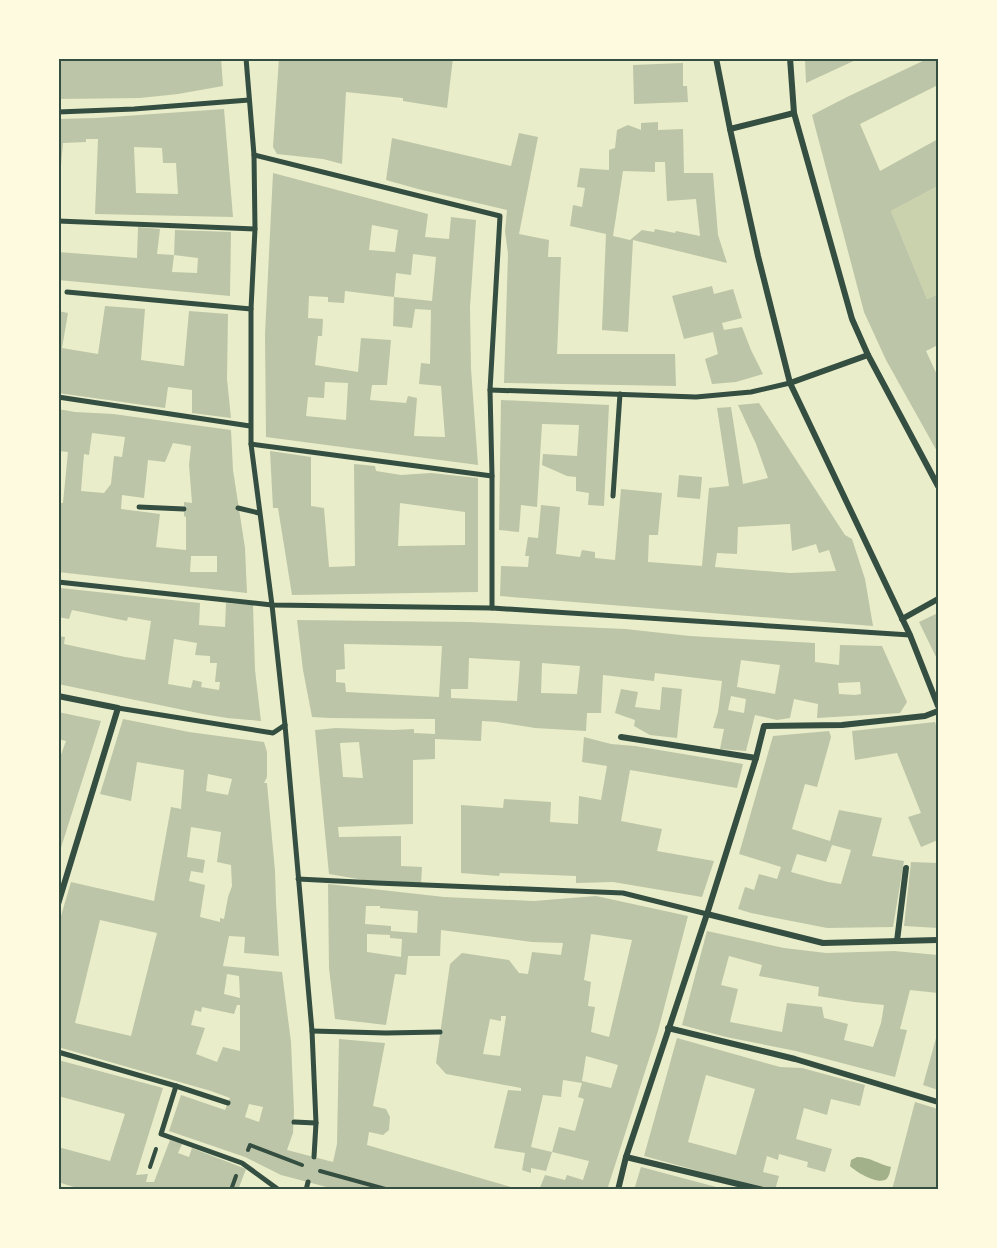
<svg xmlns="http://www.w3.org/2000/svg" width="997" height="1248" font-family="Cabin,sans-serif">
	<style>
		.green { fill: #cad2ad }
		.water { fill: #a3b18a }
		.building { fill: #bcc5a7; fill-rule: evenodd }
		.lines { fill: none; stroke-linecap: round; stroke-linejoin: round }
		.path { stroke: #344e41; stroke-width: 4 }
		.pedestrian { stroke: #344e41; stroke-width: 5 }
		.minor { stroke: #344e41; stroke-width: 6 }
		.neatline { fill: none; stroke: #344e41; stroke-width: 2 }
	</style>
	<rect width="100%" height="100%" fill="#e9edc9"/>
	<path class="green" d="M938,186V294L927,299L891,211Z"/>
	<path class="water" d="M857,1157C870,1157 878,1164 891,1167C890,1170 890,1174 888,1177C882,1188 856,1172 850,1166L851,1160Z"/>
	<g class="building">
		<path d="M58,58H221L223,86L178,94L140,98L58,99Z"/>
		<path d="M279,58H381L406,60V58H453L447,108L403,101V98L346,92L342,164L323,159L277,154L273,147Z"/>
		<path d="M805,58H860L806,83Z"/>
		<path d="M929,58H938V85L860,124L880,171L938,139V186L891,211L927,299L938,294V345L926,351L938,377V453L886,360L864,312L812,115L847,97Z"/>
		<path d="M683,63V86H687L688,102L634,104L633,65Z"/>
		<path d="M224,109L233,217L95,214L98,139H86V142L63,143L60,177H58V119L97,118ZM134,147L162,148L163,163H176L178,194L136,193Z"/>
		<path d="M658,122V130L683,129L684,173H713L718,235L727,263L633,240L628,332L602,330L606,234L570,226L573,205L582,207L585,188L577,187L580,168L609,170V150L615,148L617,130L628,125L641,130V123ZM655,162H665L667,201L696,199L700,236L676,231L675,233L655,229L654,232L642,230L630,240L613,236L623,171L655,172Z"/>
		<path d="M519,133L538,137L519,234L549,240L548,257H561L557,354H675L676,386L504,383L508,254L505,231L507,210L418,189L386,180L392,138L511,166Z"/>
		<path d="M273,173L428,214L425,237L449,239L451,217L476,220L470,307L471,369L478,465L266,437L265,334ZM372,225L398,230L395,252L369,250ZM413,254L436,257L432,301L394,297L393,326L412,328L415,309L431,310L430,364L421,363L419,384L441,386L445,437L414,436L417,398L408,396L406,403L370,400L372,385H387L391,340L361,338L358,372L315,365L318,336H322L323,319L308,318L309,296L328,297V302L344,303L345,291L394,297L396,273L411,275ZM325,382L348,383L346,420L306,416L308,397L324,398Z"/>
		<path d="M138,227L160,229L157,254L174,255L175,230L231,232L230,296L58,280V252L137,258ZM174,255L198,258L197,273L172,272Z"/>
		<path d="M712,286L714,294L733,289L742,318L722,323L724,330L742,327L751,350L763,374L736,382L712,384L705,359L718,354L713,332L684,339L672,296Z"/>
		<path d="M105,306L145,309L141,360L184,366L189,311L228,314L227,379L231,418L192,413V390L168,387L165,408L58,393V311L68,313L62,348L98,354Z"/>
		<path d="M501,400L609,405L604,506L588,505L589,493L576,491V477L567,476L542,465L543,454L577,456L579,425L542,424L537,507L521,505L519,532L499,530Z"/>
		<path d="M759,403L845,535L852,539L865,579L873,626L500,596L501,566L528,567L529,556H525L528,537L538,538L541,505L560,507L556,554L580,557L582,550L595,552V558L615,560L621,489L662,493L658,535H649L648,562L702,566L709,488L729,486L717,408L731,407L743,484L768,478L756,444L738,405ZM790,524L792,551L816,544L819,553L829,550L836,571L790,573L715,567L717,553L737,554L738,527Z"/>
		<path d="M58,409L75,412L113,414L231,430L233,470L245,548L247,593L58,572V503H63L68,452L58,451ZM92,433L125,437L122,457L114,456L111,484L104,493L81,491L84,454L89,455ZM173,443L191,446L189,465L192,503L184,502V516L186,517V550L156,547L160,514L121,509L122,495L144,498L148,460L165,462ZM191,556H217V572H190Z"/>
		<path d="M270,451L311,457V506L324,508L329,567L355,566L354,464L375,466L376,471L401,475L431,473L478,478V592L292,595L278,508H273ZM400,503L465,512V545L398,546Z"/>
		<path d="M679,475L702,477L700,499L677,497Z"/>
		<path d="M60,588L200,603L199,625L225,627L226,603L253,605L255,670L261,721L227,718L203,714L58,684V636L65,637L64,644L125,657L145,660L151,621L128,617L127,621L72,610L69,619L58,617ZM174,639L197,643L195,655L210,656V663H217L215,682H220L219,690L201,687L202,682L193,680L191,688L168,684Z"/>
		<path d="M938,613V661L919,622Z"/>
		<path d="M297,620L470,622L625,629L690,636L815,643V662L839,665L840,645L882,646L907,702L900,713L817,718L818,704L794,699L790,718L777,720L755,715L746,751L720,749L724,729L713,728L718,712L722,681L655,673L654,681L603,675L601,713H587L586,731L535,728L497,722L482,721L481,741L435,739V759L413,760V824L338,827L339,837L401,836V866L422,867L421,884L375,882L329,874L315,730L336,728L393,730L414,729V733L435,734V719L330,718L312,717L303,670ZM344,644L442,646L439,697L346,692L345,683L336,682V670L345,669ZM469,658L520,661L517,701L451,698V689H468ZM741,660L780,665L775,694L737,687ZM542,663L580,666L577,694L541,693ZM860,682L861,694L855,695L839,694L838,683ZM731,696L746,699L744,713L728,710ZM359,742L363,778L343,777L340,743Z"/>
		<path d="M662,687L682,689L677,738L650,735L634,726L635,720L615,713L621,689L638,692L635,707L660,710Z"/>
		<path d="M58,712L101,721L59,854L58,763L66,741L58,739Z"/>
		<path d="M123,719L189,732L264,742L267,752V777L264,783H267L275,871L276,902L279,956L244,953L245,937L229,936L223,966L282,972L291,1042L294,1112L293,1133L287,1150L333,1162L337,1144L339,1039L385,1043L373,1106L386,1109L390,1117L389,1130L383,1135L369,1132L367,1145L521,1190H338L281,1175L245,1157L169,1131L181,1095L225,1110L230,1098L211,1091L58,1047V926L71,882L154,901L171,807L181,809L184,770L137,762L131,801L100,794ZM208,774L232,779L228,795L206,791ZM191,827L221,832L217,862L231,865L232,886L228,897L224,919L220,918V922L200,917L205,885L189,881L191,871L203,873L205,860L187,857ZM100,920L157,933L131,1036L75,1023ZM227,974L239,976L240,998L224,994ZM237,1005H240V1051L223,1047L217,1062L196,1054L205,1028L191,1025L195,1010L201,1012L202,1007L234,1014ZM249,1104L263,1107L259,1122L245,1117Z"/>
		<path d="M935,722L938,731V840L921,847L908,817L921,813L897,753L855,760L852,731Z"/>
		<path d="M829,731L831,737L817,787L805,784L792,829L830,841L839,810L882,818L872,856L904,861L893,927L827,928L751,913L738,909L745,887L754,890L759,874L777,879L781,867L739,854L773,736ZM832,845L851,850L841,884L828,882L791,872L797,854L826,862Z"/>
		<path d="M584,737L611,744L635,746L743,764L737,788L630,770L621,821L662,829L657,851L714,861L702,897L613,882L576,883V876L500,873L499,876L461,873V805L503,808L504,799L551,802L550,822L578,824L579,796L601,800L607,766L582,762Z"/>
		<path d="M911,862L938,863V928L904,926Z"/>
		<path d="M328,884L444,897L534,901L596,896L688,916L658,1031L607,1190H539L545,1175L565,1180L567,1175L583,1180L589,1161L552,1152L559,1127L575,1131L584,1099L578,1097L582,1083L563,1080L561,1097L543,1095L531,1147L552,1152L546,1171L531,1168V1173L522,1170L525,1153L494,1148L508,1090L521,1091V1088L446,1074L436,1063L450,964L462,953L509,960L519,973L528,974L532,952L561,955L563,943L532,942L441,930L440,956H408L406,975L395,974L386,1025L335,1019L329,968ZM366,906H380V908L418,911L417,933L391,931V926L365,924ZM367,934L390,935V938L402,939L401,957L367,952ZM591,934L632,940L609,1037L591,1032L595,1007L588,1006L591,982L584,980ZM501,1016H506L500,1056L483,1054L490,1019L501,1021ZM586,1056L618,1065L611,1088L582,1081Z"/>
		<path d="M707,931L784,948L826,953L894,951L938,955V993L910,990L900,1029L907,1030L895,1077L796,1051L726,1037L682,1025ZM729,956L762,965L759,976L819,987L818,996L854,1002L884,1005L881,1023L873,1047L844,1040L848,1024L824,1018L822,1007L787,1003L782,1032L730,1022L738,989L721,985Z"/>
		<path d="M938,1031V1090L923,1085Z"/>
		<path d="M677,1038L780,1067L802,1068L865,1085L860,1106L831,1099L827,1115L804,1108L796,1139L832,1149L825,1172L807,1167L808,1162L779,1154L778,1160L767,1156L763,1172L779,1176L775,1190H768L644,1156ZM706,1075L755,1089L736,1155L688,1142Z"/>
		<path d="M58,1060L163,1088L136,1175L148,1174L146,1182H154L170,1140L182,1144L178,1153L189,1157L192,1148L246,1169L238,1190H83L58,1182V1147L110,1161L125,1114L58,1096Z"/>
		<path d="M915,1102L938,1109V1190H892Z"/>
		<path d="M641,1167L720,1188L719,1190H634Z"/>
	</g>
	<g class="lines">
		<g class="path">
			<path d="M248,1150L250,1145L302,1165"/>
			<path d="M150,1167L156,1149"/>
			<path d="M320,1171L389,1190"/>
			<path d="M231,1190L236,1176"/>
		</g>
		<g class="pedestrian">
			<path d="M246,58L254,155L255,229L251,309V444L272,605L285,725L312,1031L316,1123L314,1157"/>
			<path d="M58,112L134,109L249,100"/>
			<path d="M254,155L500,216L490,390L492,476V608"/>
			<path d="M58,221L255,229"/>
			<path d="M67,292L251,309"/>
			<path d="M490,390L696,397L751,392L790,383"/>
			<path d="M58,397L250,426"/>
			<path d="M251,444L492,476"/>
			<path d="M613,496L620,394"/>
			<path d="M139,507L184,509"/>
			<path d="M238,508L259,513"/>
			<path d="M58,582L272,605L492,608L910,635"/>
			<path d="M118,708L273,733L285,725"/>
			<path d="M298,879L377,883L623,893L707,914"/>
			<path d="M312,1031L386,1033L440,1032"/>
			<path d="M58,1052L176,1086L161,1134L242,1163L279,1190"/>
			<path d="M176,1086L228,1103"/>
			<path d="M294,1122L316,1123"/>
			<path d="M306,1190L308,1182"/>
		</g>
		<g class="minor">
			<path d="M716,58L730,129L758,256L790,383L910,635L938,706"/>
			<path d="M790,58L794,113L852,319L868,355L938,486"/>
			<path d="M730,129L794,113"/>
			<path d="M790,383L868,355"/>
			<path d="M902,619L938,599"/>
			<path d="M58,696L118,708L58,904"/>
			<path d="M621,737L756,758"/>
			<path d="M707,914L823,943L938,940"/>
			<path d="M897,941L906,868"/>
			<path d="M668,1028L795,1059L938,1102"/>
			<path d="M626,1157L763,1190"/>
			<path d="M618,1190L626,1157L707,914L756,758L764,726L842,725L925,716L938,711"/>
		</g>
	</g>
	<rect width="997" height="1248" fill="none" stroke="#fefae0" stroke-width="120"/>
	<rect x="60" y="60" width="877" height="1128" class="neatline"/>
</svg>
